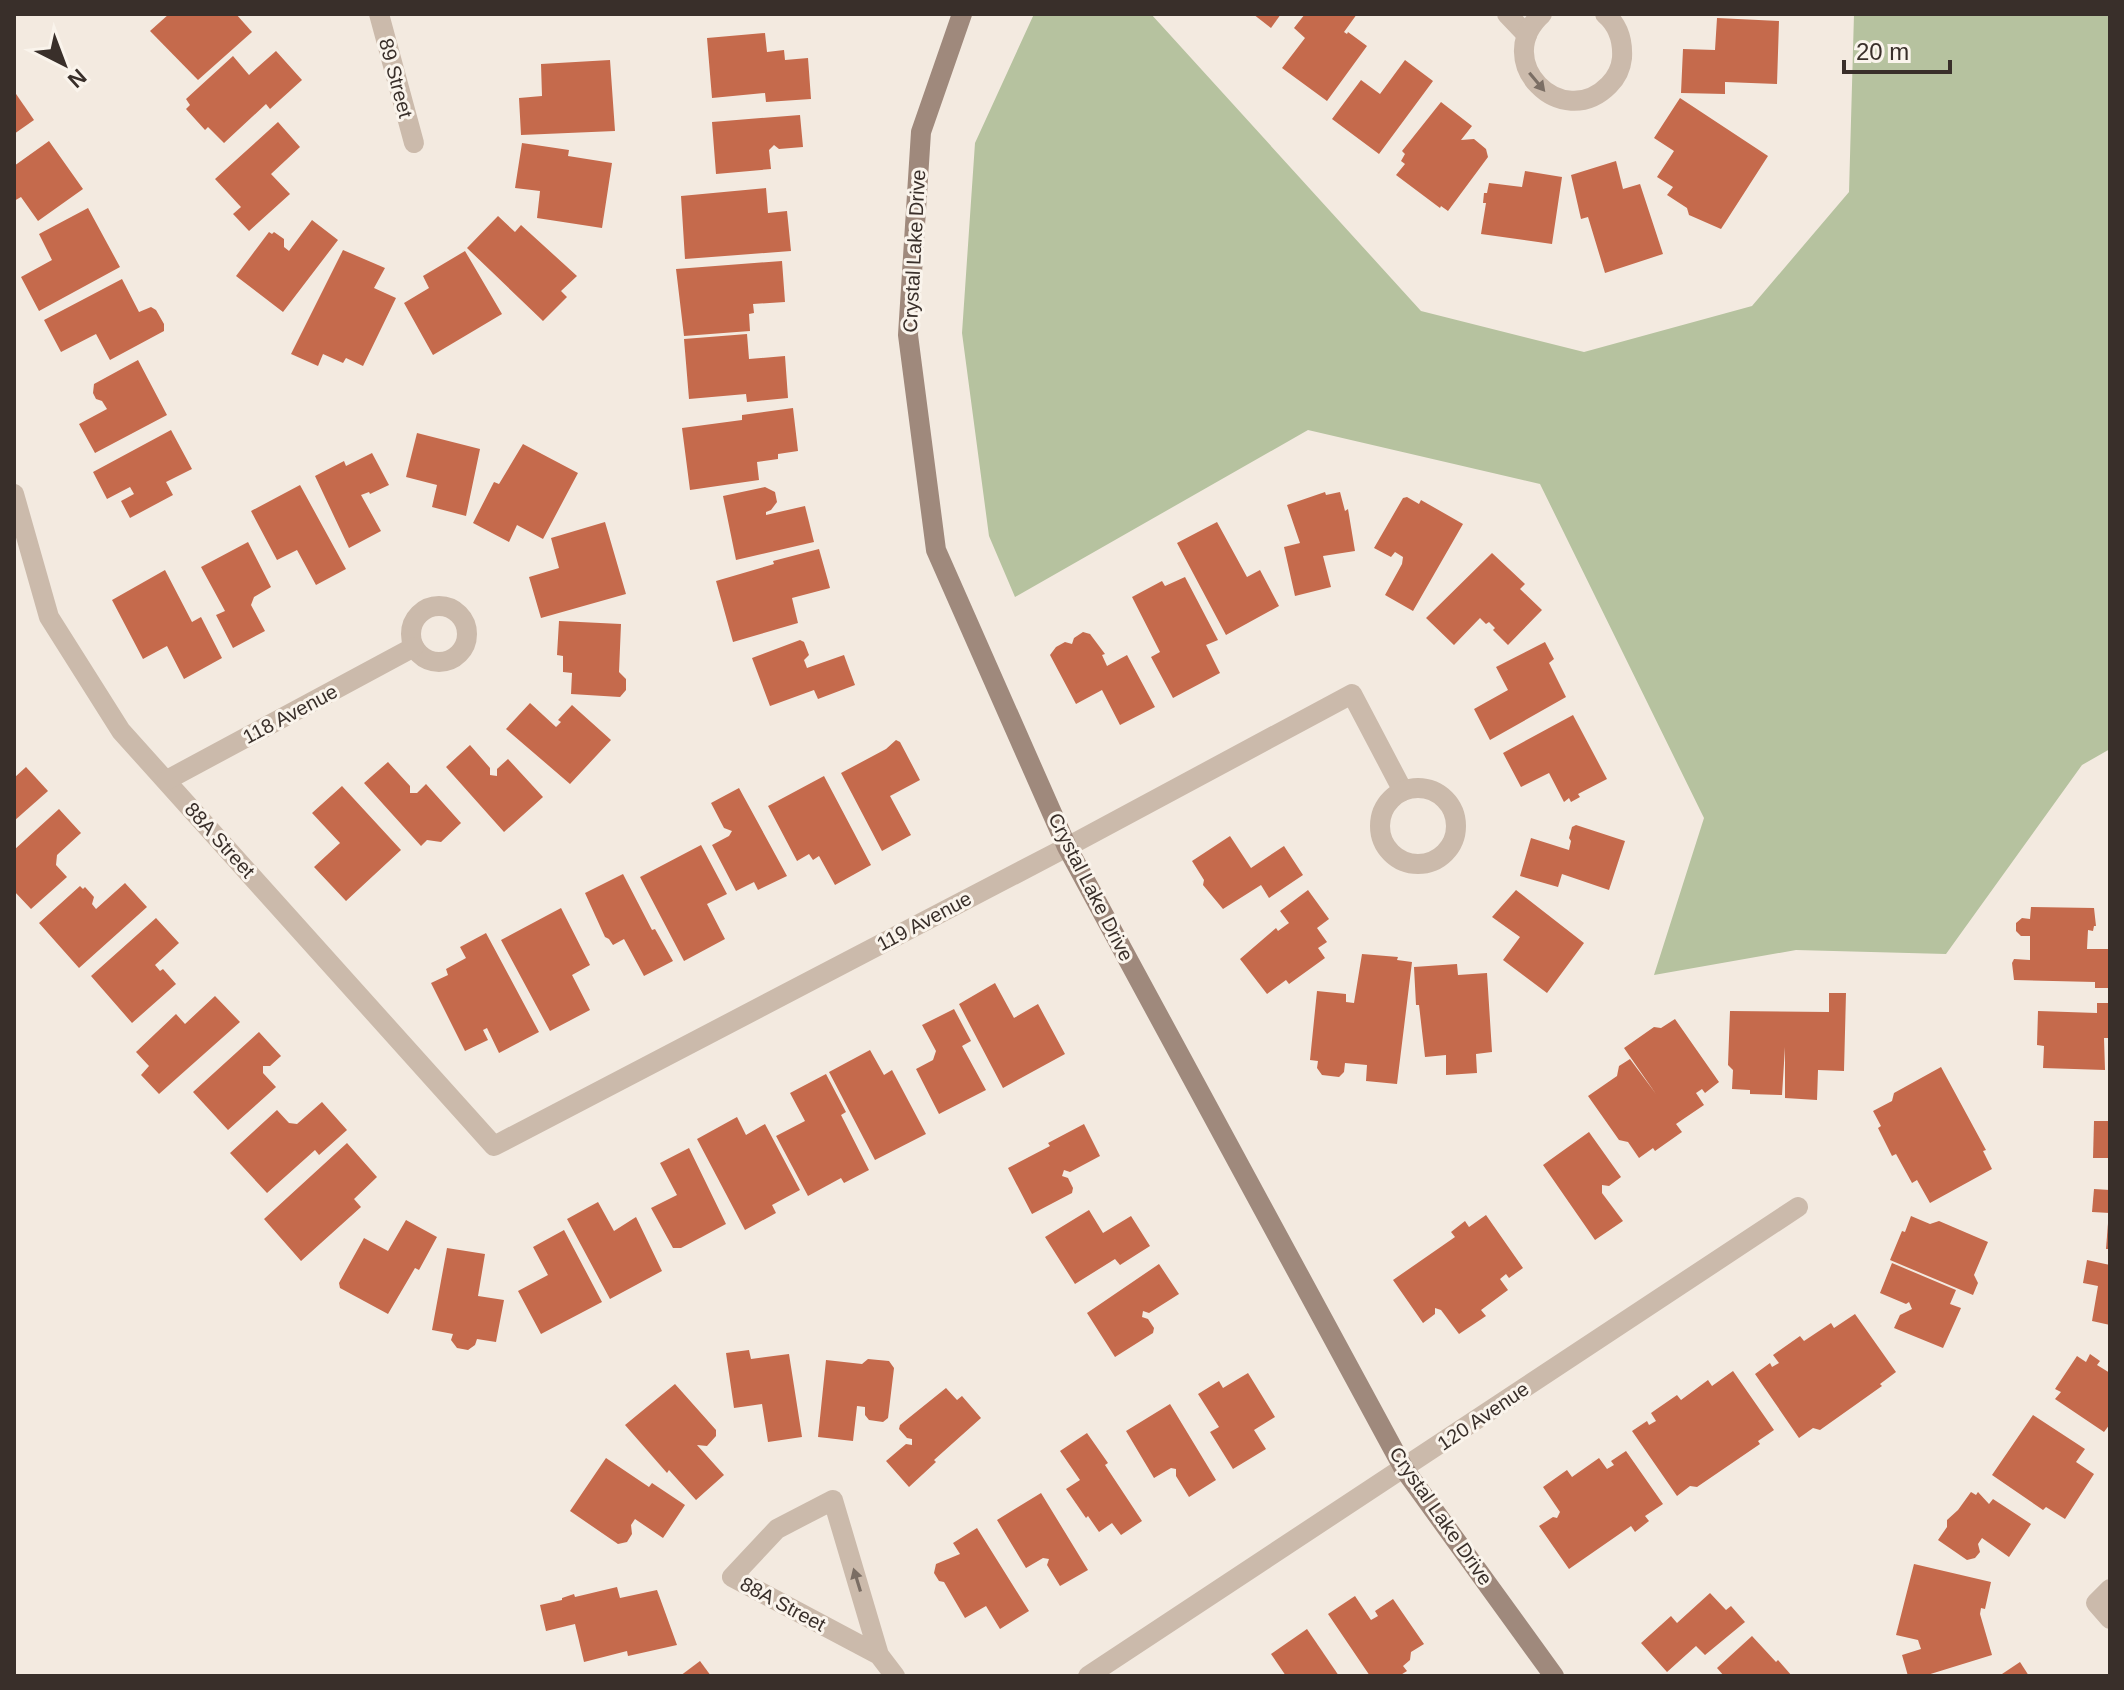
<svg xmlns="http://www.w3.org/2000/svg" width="2124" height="1690" font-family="Helvetica,sans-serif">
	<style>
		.green { fill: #b6c29f }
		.building { fill: #c56a4c }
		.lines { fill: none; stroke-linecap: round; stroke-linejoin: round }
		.street { stroke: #cbbaab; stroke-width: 20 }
		.secondary { stroke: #9f897c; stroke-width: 20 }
		.oneway { fill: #7b6e64 }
		.labels { text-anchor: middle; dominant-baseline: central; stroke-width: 6; stroke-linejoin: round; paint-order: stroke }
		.street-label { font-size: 20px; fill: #392f2a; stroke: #faf4ec }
	</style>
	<rect width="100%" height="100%" fill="#f3eae0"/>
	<path class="green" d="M1034,14H1151L1421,311L1584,352L1752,306L1849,192L1854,14H2110V749L2082,765L1946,954L1796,950L1654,975L1704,818L1540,484L1308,430L1015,597L989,536L962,333L975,143Z"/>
	<g class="building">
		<path d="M169,14H236L252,32L198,80L150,31Z"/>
		<path d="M1253,14H1281L1271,28Z"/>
		<path d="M1305,14H1357L1344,32L1347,34L1348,32L1367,46L1327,101L1282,68L1305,38L1294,28Z"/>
		<path d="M1717,18L1779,21L1777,84L1725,82V94L1681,93L1683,49L1715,50Z"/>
		<path d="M765,33L767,52L784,50L785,60L808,58L811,99L766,102L765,93L712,98L707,38Z"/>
		<path d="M276,51L302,80L270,109L266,104L224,143L208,127L205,130L186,109L190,105L186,99L233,56L249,75Z"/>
		<path d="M610,60L615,131L521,135L519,98L542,96L541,64Z"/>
		<path d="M1405,60L1433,81L1379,154L1332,119L1361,80L1380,94Z"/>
		<path d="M14,91L34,120L14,134Z"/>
		<path d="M1680,98L1768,156L1721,229L1689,215L1687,208L1667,195L1673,187L1657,177L1674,151L1654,138Z"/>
		<path d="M1441,102L1472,126L1461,140L1474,139L1486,149L1488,157L1448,211L1441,206L1440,208L1396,175L1405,164L1401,161L1405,154L1402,151Z"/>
		<path d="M800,115L803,147L779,149L774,145L769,150L771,169L716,174L712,122Z"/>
		<path d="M278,122L300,147L271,174L290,194L249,231L233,214L241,207L215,179Z"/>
		<path d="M49,141L83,189L38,221L21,197L14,201V166Z"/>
		<path d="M522,143L569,150L568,156L612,163L602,228L537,218L540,191L515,188Z"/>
		<path d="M1616,161L1623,189L1640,184L1663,254L1605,273L1588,217L1581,219L1571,175Z"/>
		<path d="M1525,171L1562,177L1552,244L1481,234L1486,203H1483L1484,193H1487L1489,183L1522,187Z"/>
		<path d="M766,188L768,213L787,211L791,251L685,259L681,196Z"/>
		<path d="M88,208L120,267L39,311L21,277L52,260L39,234Z"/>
		<path d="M498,216L515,232L521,225L577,276L561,291L567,297L543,321L467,248Z"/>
		<path d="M312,220L338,240L283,312L236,276L269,232L272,234L274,232L284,239V247L289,251Z"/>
		<path d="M343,250L385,268L374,288L396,298L363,366L346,358L343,363L323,354L318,366L291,354Z"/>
		<path d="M465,251L502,314L433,355L404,303L429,288L423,276Z"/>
		<path d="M782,261L785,302L753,304L754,313L749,314L750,331L684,336L676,269Z"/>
		<path d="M122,279L139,312L151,307L156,310L164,324V331L110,360L96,334L61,352L44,320Z"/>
		<path d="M747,334L749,359L785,356L788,398L747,402L746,394L689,399L684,339Z"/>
		<path d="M138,360L167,415L95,453L79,424L107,409L102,401L96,399L93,393L94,384Z"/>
		<path d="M793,408L798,451L778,454V459L757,462L759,480L690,490L682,428L742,420V415Z"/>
		<path d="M171,430L192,469L166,482L173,495L130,518L121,501L134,494L130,487L107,499L93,472Z"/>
		<path d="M417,433L480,449L466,516L432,507L437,485L406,477Z"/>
		<path d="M523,444L578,473L543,539L517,525L509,542L473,523L494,482L499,484Z"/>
		<path d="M372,453L389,485L370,494L369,492L361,495L381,531L349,548L315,476L344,461L346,466Z"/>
		<path d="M300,485L346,569L316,585L297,550L277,560L251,511Z"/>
		<path d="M765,487L775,492L777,502L771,510L766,512V515L805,506L814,542L736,560L723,496Z"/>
		<path d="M1325,492L1326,495L1340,492L1345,511L1348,509L1355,551L1323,556L1331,587L1295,596L1284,547L1300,543L1287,505Z"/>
		<path d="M1407,497L1419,504L1421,500L1463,524L1413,611L1385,595L1402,564L1403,557L1395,552L1391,557L1374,548L1403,498Z"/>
		<path d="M605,522L626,594L541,618L529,577L559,568L551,538Z"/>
		<path d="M1217,522L1247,577L1260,570L1279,606L1226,635L1177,543Z"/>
		<path d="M248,542L271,587L254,597L251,605L265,631L233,648L216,615L225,611L201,567Z"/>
		<path d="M819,549L830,588L792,598L798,623L733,642L716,581L774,564L773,561Z"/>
		<path d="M1492,553L1525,584L1520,589L1542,610L1508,645L1493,630L1495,628L1489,622L1486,624L1480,618L1454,645L1426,618Z"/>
		<path d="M165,570L192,622L201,617L222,658L184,679L167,646L143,659L112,600Z"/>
		<path d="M1185,577L1218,640L1206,645L1220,673L1173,698L1151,657L1160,652L1132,597L1162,581L1165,586Z"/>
		<path d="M559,621L621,624L619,672L626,679V690L620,697L571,694L572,673L563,672V656L557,655Z"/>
		<path d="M1083,632L1090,634L1105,654L1102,655L1107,666L1127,655L1155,707L1120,725L1102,690L1076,704L1050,655L1056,647L1065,642L1072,644L1074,638Z"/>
		<path d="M800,640L804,642L809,655L804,660L807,668L844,655L855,685L818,699L814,690L770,706L752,658Z"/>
		<path d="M1545,642L1554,659L1549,663L1566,697L1490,740L1474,709L1508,690L1496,667Z"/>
		<path d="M530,703L556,727L561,722L558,720L572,705L611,740L570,784L506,729Z"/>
		<path d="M1573,715L1607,779L1578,794L1580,797L1571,802L1569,798L1564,802L1549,773L1521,787L1503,753Z"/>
		<path d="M896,740L900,742L920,780L890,796L911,835L882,851L841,773L886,749Z"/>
		<path d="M470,745L490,768V775L497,776V769L508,759L543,797L504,832L446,767Z"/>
		<path d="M388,762L410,786V793H417L426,784L461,823L441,842L427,840L421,846L364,783Z"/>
		<path d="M26,767L48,791L14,821V778Z"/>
		<path d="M824,776L871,865L835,885L819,856L813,860L809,854L797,861L768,806Z"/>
		<path d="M342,786L401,850L346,901L314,867L340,843L312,813Z"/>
		<path d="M739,788L787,876L758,890L754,882L736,891L712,845L729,836L732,831L724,828L711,803Z"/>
		<path d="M59,809L81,833L57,855L56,865L67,877L31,909L14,891V850Z"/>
		<path d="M1576,825L1625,841L1609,890L1562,874L1558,887L1520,876L1531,838L1569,850L1571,841L1569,838L1572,827Z"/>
		<path d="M1230,836L1251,868L1284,846L1303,875L1269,898L1261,885L1223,909L1203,885L1204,880L1192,861Z"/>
		<path d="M701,845L727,894L707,904L725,939L684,961L640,877Z"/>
		<path d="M623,874L652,930L655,929L673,961L644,976L624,939L613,945L609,939L605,937L585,893Z"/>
		<path d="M125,883L147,907L79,968L39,923L80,886L83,889L85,887L94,897L92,904L96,909Z"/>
		<path d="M1308,890L1329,919L1317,928L1327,942L1318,948L1325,958L1289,984L1286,980L1267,994L1240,959L1276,928L1278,931L1289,923L1280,911Z"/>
		<path d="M1516,890L1584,943L1547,993L1503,960L1520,937L1492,917Z"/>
		<path d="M2031,907L2094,908L2096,926H2094L2093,931L2088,930L2087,949H2110V988H2095V982L2014,980L2012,963L2014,959L2030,960V936H2021L2016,931V923L2022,918L2030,919Z"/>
		<path d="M561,908L590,965L572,975L590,1010L550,1031L501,940Z"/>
		<path d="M156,918L179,943L155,965L160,971L163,969L176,984L132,1023L91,976Z"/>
		<path d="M486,933L539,1032L499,1053L487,1028L483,1030L488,1040L465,1051L431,983L448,975L446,969L466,958L460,947Z"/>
		<path d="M1362,954L1398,957L1397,960L1412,962L1397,1084L1366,1081L1367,1065L1345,1063L1344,1072L1339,1077L1322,1075L1317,1068L1318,1061L1310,1060L1317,991L1346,994V1002L1354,1003Z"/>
		<path d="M1457,964L1458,975L1487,973L1492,1052L1476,1054L1477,1073L1446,1075V1055L1425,1057L1419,1005H1416L1414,967Z"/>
		<path d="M995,983L1014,1018L1038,1004L1065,1054L1003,1088L959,1004Z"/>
		<path d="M1829,993H1846L1844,1071L1818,1070L1817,1100L1785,1098V1047L1782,1095L1750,1094V1090L1732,1089L1733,1070L1728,1065L1730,1011L1829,1012Z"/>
		<path d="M215,996L240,1022L159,1094L141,1075L149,1066L136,1052L176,1014L185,1024Z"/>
		<path d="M2097,1003H2110V1038H2104L2105,1070L2043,1068L2044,1046L2037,1045L2038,1011L2097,1013Z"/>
		<path d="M954,1009L971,1041L962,1046L986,1090L939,1114L916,1069L933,1060L936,1051L922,1025Z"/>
		<path d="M1675,1019L1719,1082L1705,1093L1702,1089L1696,1093L1704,1105L1676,1124L1682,1132L1655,1151L1653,1148L1639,1158L1628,1142L1619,1140L1588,1096L1617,1076L1619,1066L1630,1059L1656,1094L1624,1048L1654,1027L1661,1028Z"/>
		<path d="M259,1032L281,1056L270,1066H263V1073L276,1087L228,1130L193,1092Z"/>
		<path d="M870,1050L884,1075L892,1070L926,1134L875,1160L829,1072Z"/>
		<path d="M1941,1067L1986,1150L1983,1151L1992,1169L1930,1203L1917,1180L1912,1183L1896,1154L1892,1156L1878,1128L1881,1126L1873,1111L1892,1101L1894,1093Z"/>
		<path d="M826,1074L846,1112L841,1115L869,1170L844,1183L841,1178L808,1196L776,1136L805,1121L790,1093Z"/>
		<path d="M322,1102L347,1130L319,1155L315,1150L267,1193L230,1153L277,1110L289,1123L297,1124Z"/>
		<path d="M737,1117L746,1135L765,1124L800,1190L772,1205L776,1213L745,1230L697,1139Z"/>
		<path d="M2094,1121H2110V1158H2093Z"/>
		<path d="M1084,1124L1100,1156L1070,1172L1064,1170L1062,1176L1068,1178L1073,1188L1072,1193L1032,1214L1008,1168L1050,1146L1048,1143Z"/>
		<path d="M1589,1132L1621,1177L1609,1186L1602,1185V1193L1623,1221L1595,1240L1543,1165Z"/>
		<path d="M347,1143L377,1177L354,1199L361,1207L301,1261L264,1219Z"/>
		<path d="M689,1148L726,1224L681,1248H673L651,1208L677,1195L660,1163Z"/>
		<path d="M2094,1189L2110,1190V1213L2092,1212Z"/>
		<path d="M598,1202L614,1231L636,1217L662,1271L610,1299L567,1219Z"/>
		<path d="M1089,1210L1103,1233L1131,1216L1150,1246L1120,1265L1115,1259L1075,1284L1045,1237Z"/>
		<path d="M1486,1215L1523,1268L1509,1278L1506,1274L1500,1279L1508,1290L1481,1310L1486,1316L1459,1334L1441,1310L1435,1308V1314L1423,1323L1393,1280L1455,1237L1451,1232L1465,1221L1469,1227Z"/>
		<path d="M1911,1216L1930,1224L1939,1221L1988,1242L1974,1275L1978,1283L1973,1295L1890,1260L1902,1231L1905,1232Z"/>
		<path d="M406,1220L437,1237L419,1270L415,1268L388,1314L340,1288L339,1283L364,1238L388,1251Z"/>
		<path d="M2108,1223H2110V1249H2106Z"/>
		<path d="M564,1230L602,1302L541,1334L518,1291L548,1275L533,1247Z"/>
		<path d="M447,1248L485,1254L478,1296L504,1300L496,1342L477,1339L475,1345L468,1350L457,1348L451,1340L453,1334L432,1330Z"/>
		<path d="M2087,1260L2110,1265V1325L2092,1321L2098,1286L2083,1283Z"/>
		<path d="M1892,1263L1956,1290L1950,1304L1961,1308L1943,1348L1894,1328L1900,1315L1912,1309L1909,1302L1906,1304L1880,1293Z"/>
		<path d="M1159,1264L1179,1294L1149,1313L1143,1311L1142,1317L1148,1319L1154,1328L1153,1333L1115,1357L1087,1313Z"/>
		<path d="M1855,1314L1896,1372L1880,1384L1882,1386L1820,1430L1813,1428L1799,1438L1755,1374L1770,1363L1772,1367L1779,1363L1773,1355L1800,1336L1804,1341L1831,1323L1834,1328Z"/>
		<path d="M749,1350L751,1359L789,1354L802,1437L768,1442L762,1404L734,1408L726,1353Z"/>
		<path d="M2090,1354L2100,1361L2097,1365L2110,1373L2108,1376L2110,1378V1424L2104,1432L2055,1399L2061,1392L2055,1389L2077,1356L2086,1362Z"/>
		<path d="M868,1359L889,1361L894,1368L888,1418L883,1422L869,1420L865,1415V1407L857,1406L853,1441L818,1437L826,1360L862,1364Z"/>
		<path d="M1733,1371L1774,1430L1758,1441L1760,1444L1697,1487L1690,1486L1677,1496L1632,1431L1647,1421L1649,1425L1656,1421L1651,1413L1677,1395L1681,1400L1708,1380L1712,1386Z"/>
		<path d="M1248,1373L1275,1417L1254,1430L1266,1449L1233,1469L1210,1432L1219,1427L1198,1394L1219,1381L1223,1388Z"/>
		<path d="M675,1384L716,1430V1436L707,1446L697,1445L724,1475L696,1500L669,1470L667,1473L625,1425Z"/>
		<path d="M946,1388L957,1400L962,1396L981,1418L934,1460L936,1462L909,1487L886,1461L906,1444L912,1445V1439L907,1438L899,1429L900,1425Z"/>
		<path d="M1170,1404L1216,1480L1189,1497L1176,1476V1469L1171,1468L1154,1478L1126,1431Z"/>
		<path d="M2033,1415L2085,1449L2076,1462L2094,1474L2065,1519L2046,1507L2043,1510L1992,1475Z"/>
		<path d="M1087,1433L1108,1463L1105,1465L1142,1521L1121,1535L1112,1523L1099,1532L1088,1516L1086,1518L1066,1489L1080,1480L1060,1451Z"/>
		<path d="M1626,1451L1663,1504L1645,1516L1649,1521L1635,1532L1631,1526L1569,1569L1539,1526L1553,1517L1557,1518L1560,1512L1543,1487L1567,1470L1572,1477L1599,1458L1607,1469L1614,1465L1611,1461Z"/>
		<path d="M606,1458L649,1487L652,1483L685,1505L663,1538L635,1519L631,1525L632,1534L627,1542L618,1544L570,1511Z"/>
		<path d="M1971,1492L1976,1495L1978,1492L1989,1504L1993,1499L2031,1524L2009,1557L1982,1538L1978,1544L1980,1552L1975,1558L1967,1560L1938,1540L1947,1527V1520L1958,1510Z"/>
		<path d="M1041,1493L1088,1570L1060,1586L1047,1565L1049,1559L1043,1558L1026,1568L997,1520Z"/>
		<path d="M977,1528L1029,1611L1000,1629L986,1606L965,1618L944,1582L939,1581L934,1573L936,1564L960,1554L953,1543Z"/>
		<path d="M1914,1564L1991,1582L1985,1609L1981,1608L1980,1614L1992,1655L1924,1676H1908L1902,1655L1921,1649L1918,1640L1896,1635Z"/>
		<path d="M617,1587L620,1598L657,1590L677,1645L628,1656L627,1651L584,1662L575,1624L546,1631L540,1605L562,1600V1598L574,1594L575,1597Z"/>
		<path d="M1710,1593L1726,1610L1731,1606L1745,1622L1705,1655L1696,1646L1667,1672L1641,1643L1671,1616L1677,1623Z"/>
		<path d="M1355,1596L1371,1620L1378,1616L1375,1611L1393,1599L1424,1644L1411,1652L1410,1660L1403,1666L1407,1671L1399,1676H1370L1328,1614Z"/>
		<path d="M1307,1629L1339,1676H1286L1271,1654Z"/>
		<path d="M1752,1636L1776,1662L1778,1660L1792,1676H1724L1717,1668Z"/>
		<path d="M700,1661L711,1676H680Z"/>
		<path d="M2020,1662L2029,1676H1999Z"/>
	</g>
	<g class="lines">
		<g class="street">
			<path d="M379,14L414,143"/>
			<path d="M1507,14L1527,35"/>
			<path d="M1542,14C1490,61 1562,133 1609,85C1616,78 1621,68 1622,58C1623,41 1618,25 1605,14"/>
			<path d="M14,494L49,617L121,731L494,1146L1067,847L1352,694L1403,791"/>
			<circle cx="439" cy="634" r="28"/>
			<path d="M167,780L414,647"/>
			<circle cx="1418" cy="826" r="38"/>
			<path d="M2110,1589L2096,1603L2110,1619"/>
			<path d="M879,1655L732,1577L777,1529L833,1500L879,1655L895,1676"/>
			<path d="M1088,1676L1798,1207"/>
		</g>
		<path class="secondary" d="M962,14L921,132L908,335L936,550L1067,847L1404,1469L1554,1676"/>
	</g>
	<defs><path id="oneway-solid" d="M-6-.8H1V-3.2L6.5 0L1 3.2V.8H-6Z" transform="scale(2)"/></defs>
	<g class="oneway">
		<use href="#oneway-solid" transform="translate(1537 82) rotate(50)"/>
		<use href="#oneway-solid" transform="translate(857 1580) rotate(-107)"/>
	</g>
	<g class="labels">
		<g class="street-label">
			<text transform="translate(396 78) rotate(75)">89 Street</text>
			<text transform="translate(914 251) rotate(-87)">Crystal Lake Drive</text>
			<text transform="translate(290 714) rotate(-28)">118 Avenue</text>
			<text transform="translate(220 840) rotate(48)">88A Street</text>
			<text transform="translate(1091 887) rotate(63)">Crystal Lake Drive</text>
			<text transform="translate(924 921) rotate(-28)">119 Avenue</text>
			<text transform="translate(1483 1416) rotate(-34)">120 Avenue</text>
			<text transform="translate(1441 1516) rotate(55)">Crystal Lake Drive</text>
			<text transform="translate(783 1604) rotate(28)">88A Street</text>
		</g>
	</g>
	<rect width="2124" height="1690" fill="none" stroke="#392f2a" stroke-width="32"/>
	<g transform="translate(64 64) rotate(138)" stroke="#faf4ec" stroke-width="6" paint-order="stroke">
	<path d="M0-6L14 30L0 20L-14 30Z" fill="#392f2a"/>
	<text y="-12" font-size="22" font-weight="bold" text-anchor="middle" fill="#392f2a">N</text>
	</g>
	<path d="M1844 60v12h106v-12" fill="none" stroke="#392f2a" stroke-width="4"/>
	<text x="1856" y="60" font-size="24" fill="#392f2a" stroke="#faf4ec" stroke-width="6" paint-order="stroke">20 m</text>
</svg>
